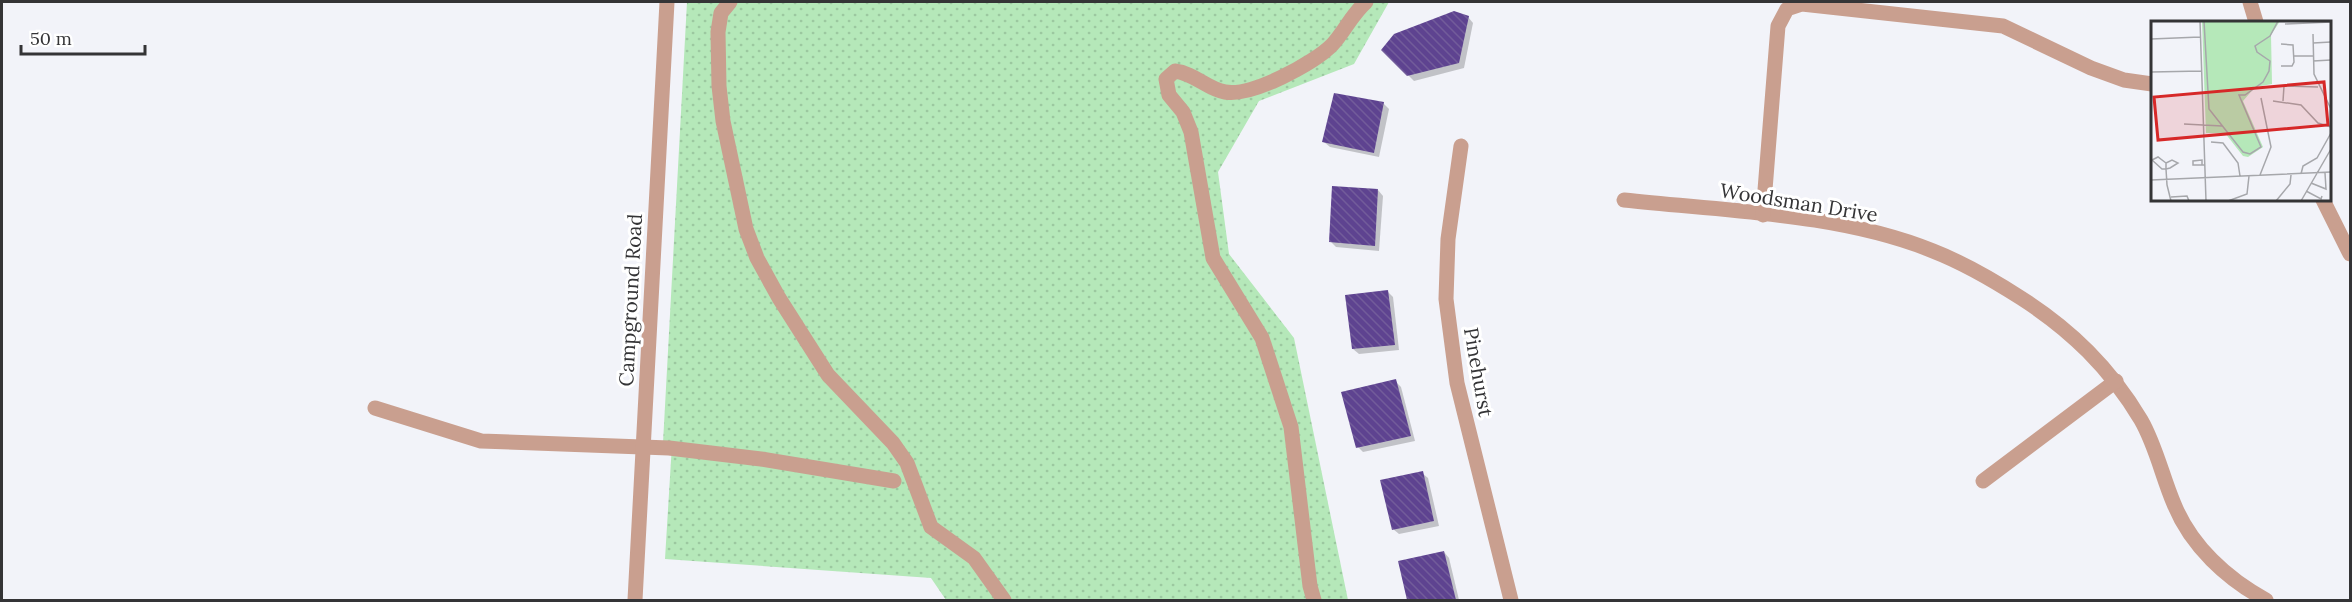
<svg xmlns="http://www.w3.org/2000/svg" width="2352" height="602" font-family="Lora,serif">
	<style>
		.grass { fill: url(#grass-dots) }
		.shadow { fill: #0003 }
		.building { fill: url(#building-back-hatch) }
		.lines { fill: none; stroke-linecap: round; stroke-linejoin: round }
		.minor { stroke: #c99f8f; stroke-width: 15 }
		.labels { text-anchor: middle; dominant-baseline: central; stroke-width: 6; stroke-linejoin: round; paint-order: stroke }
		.street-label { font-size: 20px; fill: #343436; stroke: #fff }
		.inset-road { fill: none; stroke: #a6a7ab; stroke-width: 1.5 }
		.view { fill: #d62828; fill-opacity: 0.15; stroke: #d62828; stroke-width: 3 }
		.inset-edge { fill: none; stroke: #343436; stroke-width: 3 }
	</style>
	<defs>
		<pattern id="grass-dots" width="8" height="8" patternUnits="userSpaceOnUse" patternTransform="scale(1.5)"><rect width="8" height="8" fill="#b5e8b9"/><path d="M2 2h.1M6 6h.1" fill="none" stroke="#9cc8a0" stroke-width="1.8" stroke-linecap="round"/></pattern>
		<pattern id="building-back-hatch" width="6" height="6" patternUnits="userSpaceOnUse" patternTransform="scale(1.5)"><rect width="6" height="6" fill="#5e4390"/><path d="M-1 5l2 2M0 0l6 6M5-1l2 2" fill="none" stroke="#725c9a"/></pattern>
	</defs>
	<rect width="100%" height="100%" fill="#f2f3f9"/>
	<path class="grass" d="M687,2H1389L1354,64L1259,101L1218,172L1229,254L1294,338L1348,600H946L931,578L665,559L672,444L663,443Z"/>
	<g class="shadow">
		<path d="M1468,17L1473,23L1464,68L1414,81L1383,50Z"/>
		<path d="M1383,103L1389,109L1379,157L1330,147L1324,142Z"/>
		<path d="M1378,190L1383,196L1379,251L1336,247L1331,242Z"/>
		<path d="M1388,292L1393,297L1399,350L1359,354L1353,349Z"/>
		<path d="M1395,381L1401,387L1415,441L1363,452L1358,447Z"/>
		<path d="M1422,473L1428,478L1439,526L1399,534L1393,529Z"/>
		<path d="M1444,552L1449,558L1459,600H1408L1399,562Z"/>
	</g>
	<g class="building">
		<path d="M1454,11L1469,16L1459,63L1407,76L1381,50L1394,34Z"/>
		<path d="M1334,93L1384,102L1374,153L1322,142Z"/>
		<path d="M1332,186L1378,189L1375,246L1329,242Z"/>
		<path d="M1388,290L1395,345L1352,349L1345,295Z"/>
		<path d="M1396,379L1411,436L1356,448L1341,392Z"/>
		<path d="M1423,471L1434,521L1392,530L1380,480Z"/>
		<path d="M1444,551L1456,600H1407L1398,561Z"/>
	</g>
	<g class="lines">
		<g class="minor">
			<path d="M730,2L721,13L718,32L719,86L723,121L746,229L757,258L779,298L828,375L893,443L907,463L931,527L974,558L1004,600"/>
			<path d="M2250,2L2256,22"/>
			<path d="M1461,146L1448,239L1446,299L1457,383L1511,600"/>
			<path d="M1624,200C1724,211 1840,213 1933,251C1964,263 1993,280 2021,298C2071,330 2110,368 2141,420C2156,446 2162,476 2174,504C2191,546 2227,579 2266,600"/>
			<path d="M2323,200L2350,254"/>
			<path d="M1763,215L1778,26L1787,9L1802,4L2003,26L2091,68L2124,80L2152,84"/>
			<path d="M375,408L481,441L669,448L761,459L894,481"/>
			<path d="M1983,481L2116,381"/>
			<path d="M635,600L667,2"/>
			<path d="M1314,600L1310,586L1291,427L1262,338L1213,258L1191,132L1183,112L1169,95L1166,79L1175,71C1194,73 1207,89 1225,92C1252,97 1314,63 1332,45C1345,31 1352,14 1366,2"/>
		</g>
	</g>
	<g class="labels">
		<g class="street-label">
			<text transform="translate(1799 202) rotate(9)">Woodsman Drive</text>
			<text transform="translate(630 300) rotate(-87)">Campground Road</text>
			<text transform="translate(1479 372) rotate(80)">Pinehurst</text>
		</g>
	</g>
	<g transform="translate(2151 21)">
		<rect width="180" height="180" fill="#f2f3f9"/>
		<path d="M51,0H129L120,14L121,63L104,66L92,80L112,126L97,136L92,135L74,112H55Z" fill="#b5e8b9"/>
		<path class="inset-road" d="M49,0L55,180M53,0L58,88L92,131L99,133L110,126L88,74H94L112,61L118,50L119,40L106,31L104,25L119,15L127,0M134,3L180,1M162,13L163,53L180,88M0,18L49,16M162,22L180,21M143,35H162M162,40L180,39M130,45H141L143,41L142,24L130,23M0,51L51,50M122,80L150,84L167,102L180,106M132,80L133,65L167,66M33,103L71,105M60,121L72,122L87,142L89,155M15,142L7,136L1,139L11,148H15L19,147L27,142L21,139L15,142V148L16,164L20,180M51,144V139L42,140V144H54M150,153L152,145L166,137L180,112M109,154L120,126L110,77M0,159L180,151M160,162L175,168L174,152M155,170L170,178L171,175M20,176L36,175L38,180M77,180L96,173L98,155M125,180L139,163L140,154M150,180L180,128"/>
		<path class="view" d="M173,61L177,104L7,119L3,76Z"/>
		<rect width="180" height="180" class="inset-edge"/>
	</g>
	<rect width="2352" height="602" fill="none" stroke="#343436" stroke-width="6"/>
	<path d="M21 45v9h124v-9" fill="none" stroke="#343436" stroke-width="3"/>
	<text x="30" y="45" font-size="18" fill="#343436" stroke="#ffffff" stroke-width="4.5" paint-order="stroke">50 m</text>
</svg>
